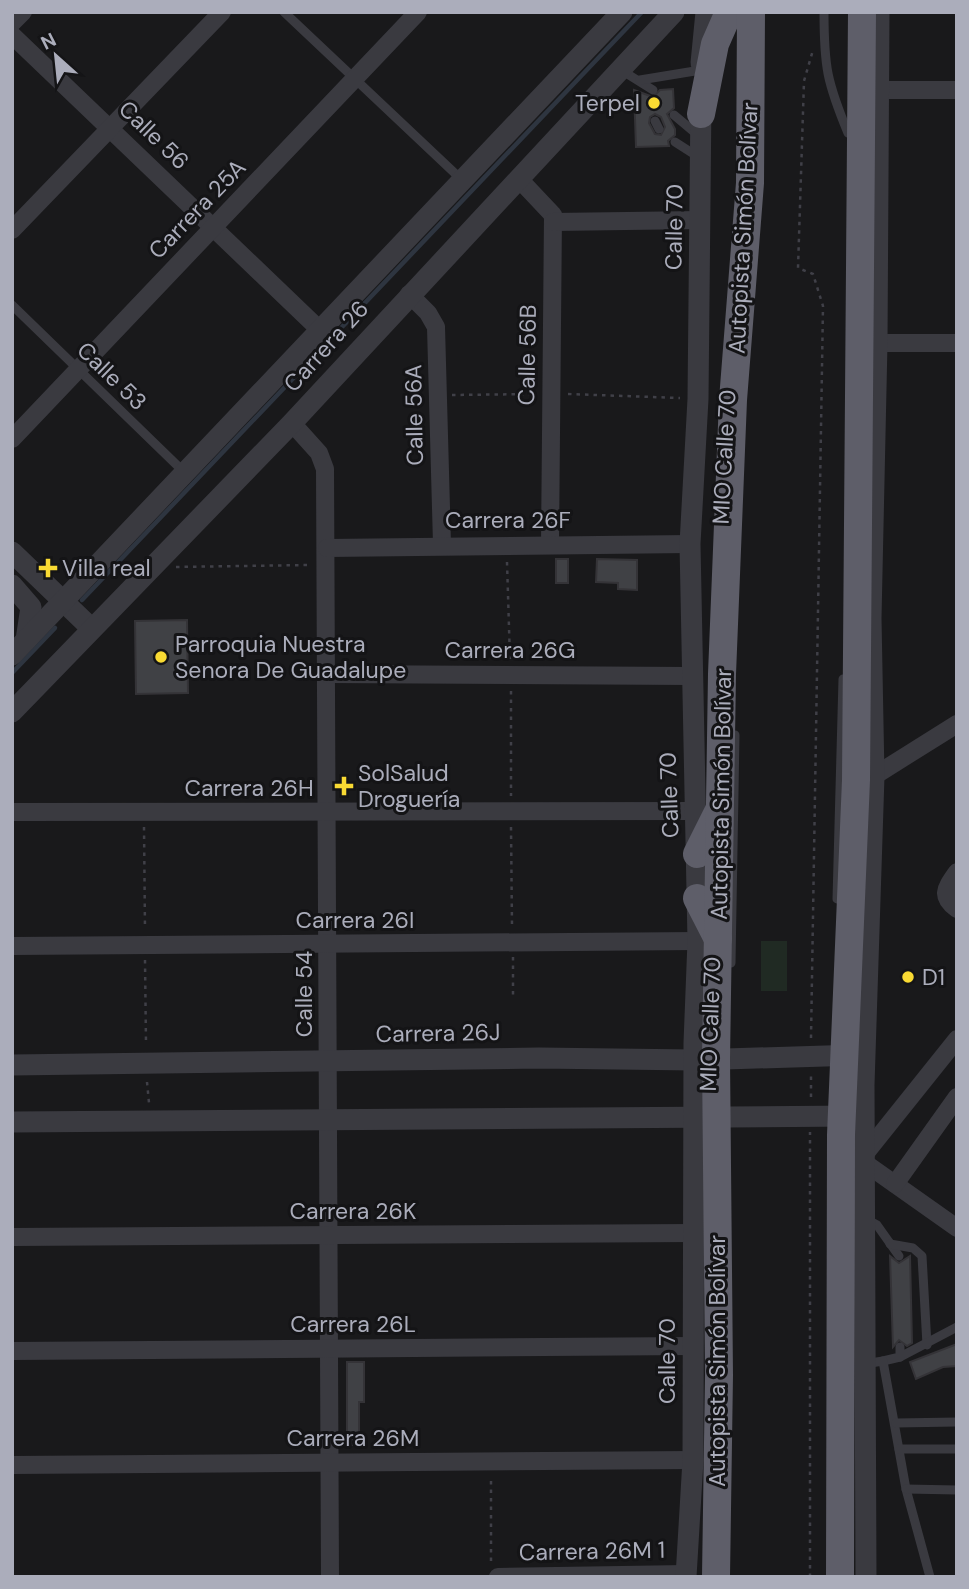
<svg xmlns="http://www.w3.org/2000/svg" width="969" height="1589" font-family="'DM Sans',sans-serif">
	<style>
		.green { fill: #202a23 }
		.lines { fill: none; stroke-linecap: round; stroke-linejoin: round }
		.stream { stroke: #2e3540; stroke-width: 4.5 }
		.building { fill: #404145; stroke: #343337; stroke-width: 2; fill-rule: evenodd }
		.path { stroke: #404048; stroke-width: 2.5; stroke-dasharray: 3.5 5; stroke-linecap: butt }
		.service { stroke: #3a3a40; stroke-width: 9 }
		.minor { stroke: #3a3a40; stroke-width: 18 }
		.tertiary { stroke: #3a3a40; stroke-width: 21 }
		.trunk { stroke: #5e5e69; stroke-width: 28 }
		.poi-dot { fill: #f9da33; stroke: #141416; stroke-width: 2.5 }
		.labels { text-anchor: middle; dominant-baseline: central; stroke-width: 6; stroke-linejoin: round; paint-order: stroke }
		.poi-label { font-size: 23px; fill: #abadbb; stroke: #141416; text-anchor: start }
		.street-label { font-size: 23px; fill: #abadbb; stroke: #141416 }
	</style>
	<rect width="100%" height="100%" fill="#19191b"/>
	<rect class="green" x="761" y="941" width="26" height="50"/>
	<g class="lines">
		<g class="stream">
			<path d="M82,600L642,12"/>
			<path d="M12,673L55,628"/>
		</g>
	</g>
	<g class="building">
		<path d="M673,89L674,108L667,114L675,129V135L668,141L669,146L636,147L634,90L653,97L660,90ZM655,114L661,117L665,127L661,135L655,134L649,123L650,117Z"/>
		<rect x="556" y="559" width="12" height="24"/>
		<path d="M597,559L637,560V590L618,589V583L596,582Z"/>
		<path d="M187,620L188,693L136,694L135,621Z"/>
		<path d="M890,1256L899,1263L910,1256L912,1343L907,1346L899,1340L893,1347Z"/>
		<path d="M957,1344V1366L943,1367L916,1379L910,1362Z"/>
		<path d="M347,1362H364V1402H359V1445H347Z"/>
	</g>
	<g class="lines">
		<g class="path">
			<path d="M568,394L680,398"/>
			<path d="M452,395L537,394"/>
			<path d="M507,562L510,660"/>
			<path d="M176,567L309,565"/>
			<path d="M511,691V796"/>
			<path d="M144,827L145,929"/>
			<path d="M511,827L512,926"/>
			<path d="M513,957V999"/>
			<path d="M145,960L146,1044"/>
			<path d="M811,1038L823,306L813,274L798,268L804,81L813,50"/>
			<path d="M147,1082L149,1103"/>
			<path d="M811,1097V1073"/>
			<path d="M491,1561V1477"/>
			<path d="M810,1577V1132"/>
		</g>
		<g class="service">
			<path d="M284,12L462,180"/>
			<path d="M824,12C824,67 827,82 848,133"/>
			<path d="M621,70L653,90"/>
			<path d="M640,80L701,70"/>
			<path d="M674,115L699,136"/>
			<path d="M655,121L659,129"/>
			<path d="M675,142L700,158"/>
			<path d="M12,305L184,472"/>
			<path d="M837,899L843,679"/>
			<path d="M731,963L735,735"/>
			<path d="M866,1219L877,1225L899,1256"/>
			<path d="M890,1244L913,1248L922,1256L927,1345"/>
			<path d="M900,1357L957,1327"/>
			<path d="M883,1361L900,1357V1347"/>
			<path d="M864,1364L883,1361L906,1489L930,1577"/>
			<path d="M896,1423L957,1422"/>
			<path d="M899,1449H957"/>
			<path d="M906,1489L957,1490"/>
		</g>
		<g class="minor">
			<path d="M12,23L23,12"/>
			<path d="M12,35L321,331"/>
			<path d="M879,90H957"/>
			<path d="M520,180L553,215L550,544"/>
			<path d="M553,222L700,220"/>
			<path d="M12,230L222,12"/>
			<path d="M409,294L428,313L436,327L442,544"/>
			<path d="M877,343H957"/>
			<path d="M292,423L319,453L325,469L330,1577"/>
			<path d="M12,439L418,12"/>
			<path d="M327,548L690,544"/>
			<path d="M327,674L691,676"/>
			<path d="M874,776L957,724"/>
			<path d="M12,812L696,811"/>
			<path d="M957,872C946,888 939,896 957,909"/>
			<path d="M12,946L698,941"/>
			<path d="M865,1154L957,1039"/>
			<path d="M865,1163L957,1228"/>
			<path d="M895,1184L957,1097"/>
			<path d="M12,1237L695,1233"/>
			<path d="M12,1351L693,1346"/>
			<path d="M12,1465L693,1460"/>
			<path d="M498,1577L686,1574"/>
		</g>
		<g class="tertiary">
			<path d="M701,63L706,12"/>
			<path d="M12,552L91,628"/>
			<path d="M12,585L31,607L26,640"/>
			<path d="M12,655L622,12"/>
			<path d="M12,712L292,423L674,12"/>
			<path d="M12,1065L539,1058L694,1060L857,1055"/>
			<path d="M12,1122L855,1116"/>
			<path d="M686,1577L693,1460L694,1043L698,941L690,544L698,399L701,99"/>
			<path d="M866,1577L864,1085L874,776L871,618L877,343L879,12"/>
		</g>
		<g class="trunk">
			<path d="M701,114L715,44L729,12"/>
			<path d="M697,854L718,812"/>
			<path d="M697,898L718,939"/>
			<path d="M716,1577L719,1375L716,1059L722,674L733,400L750,183L751,12"/>
			<path d="M840,1577L841,1135L856,780L862,12"/>
		</g>
	</g>
	<g class="poi-dot">
		<circle cx="654" cy="103" r="7"/>
		<path d="M44.5 557.5h7v7h7v7h-7v7h-7v-7h-7v-7h7z"/>
		<circle cx="161" cy="657" r="7"/>
		<path d="M340.5 775.5h7v7h7v7h-7v7h-7v-7h-7v-7h7z"/>
		<circle cx="908" cy="977" r="7"/>
	</g>
	<g class="labels">
		<g class="poi-label">
			<text x="640" y="103" text-anchor="end">Terpel</text>
			<text x="62" y="568">Villa real</text>
			<text x="175" y="644">Parroquia Nuestra<tspan x="175" dy="26">Senora De Guadalupe</tspan></text>
			<text x="358" y="773">SolSalud<tspan x="358" dy="26">Droguería</tspan></text>
			<text x="922" y="977">D1</text>
		</g>
		<g class="street-label">
			<text transform="translate(154 135) rotate(44)">Calle 56</text>
			<text transform="translate(197 209) rotate(-46)">Carrera 25A</text>
			<text transform="translate(674 227) rotate(-89)">Calle 70</text>
			<text transform="translate(743 228) rotate(-87)">Autopista Simón Bolívar</text>
			<text transform="translate(326 346) rotate(-48)">Carrera 26</text>
			<text transform="translate(527 355) rotate(-89)">Calle 56B</text>
			<text transform="translate(112 376) rotate(44)">Calle 53</text>
			<text transform="translate(414 415) rotate(-91)">Calle 56A</text>
			<text transform="translate(724 457) rotate(-87)">MIO Calle 70</text>
			<text x="508" y="520">Carrera 26F</text>
			<text x="510" y="650">Carrera 26G</text>
			<text x="249" y="788">Carrera 26H</text>
			<text transform="translate(721 794) rotate(-89)">Autopista Simón Bolívar</text>
			<text transform="translate(669 795) rotate(-92)">Calle 70</text>
			<text x="355" y="920">Carrera 26I</text>
			<text transform="translate(304 994) rotate(-90)">Calle 54</text>
			<text transform="translate(710 1024) rotate(-88)">MIO Calle 70</text>
			<text transform="translate(438 1033) rotate(-1)">Carrera 26J</text>
			<text x="353" y="1211">Carrera 26K</text>
			<text x="353" y="1324">Carrera 26L</text>
			<text transform="translate(667 1361) rotate(-90)">Calle 70</text>
			<text transform="translate(717 1361) rotate(-90)">Autopista Simón Bolívar</text>
			<text x="353" y="1438">Carrera 26M</text>
			<text transform="translate(592 1551) rotate(-1)">Carrera 26M 1</text>
		</g>
	</g>
	<rect width="969" height="1589" fill="none" stroke="#abadbb" stroke-width="28"/>
	<g transform="translate(56 56) rotate(333)" stroke="#141416" stroke-width="5" paint-order="stroke">
	<path d="M0-5L12 26L0 18L-12 26Z" fill="#abadbb"/>
	<text y="-10" font-size="19" font-weight="bold" text-anchor="middle" fill="#abadbb">N</text>
	</g>
</svg>
